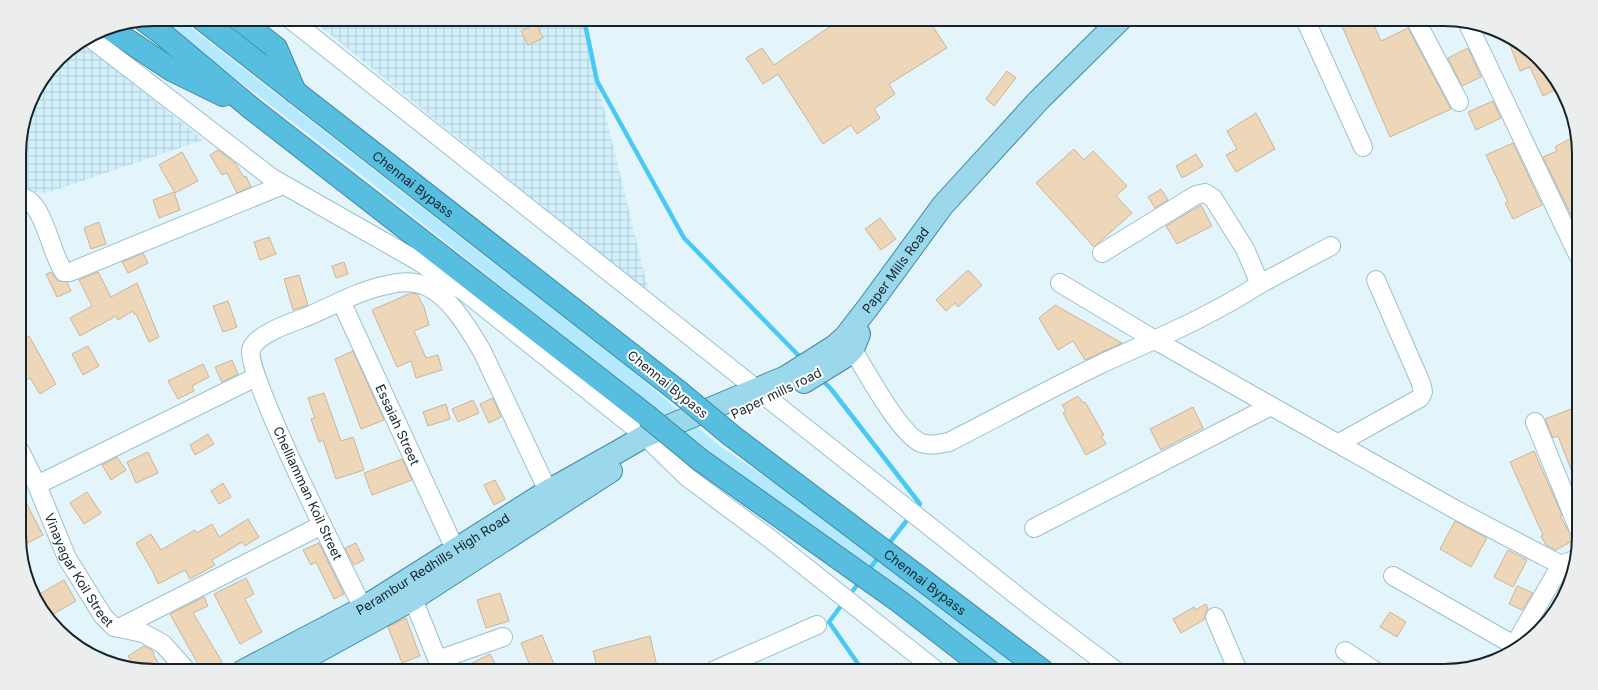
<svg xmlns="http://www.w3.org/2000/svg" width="1598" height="690" font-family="Inter,sans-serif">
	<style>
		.industrial { fill: url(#industrial-grid) }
		.grass { fill: #b5eafe }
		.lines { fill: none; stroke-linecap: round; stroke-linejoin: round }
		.stream { stroke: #4ac9f1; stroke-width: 4.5 }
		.building { fill: #eed6b8; stroke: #ccb597 }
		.minor-casing { stroke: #98c1d0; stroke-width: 20 }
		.major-casing { stroke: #4188a0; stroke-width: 24 }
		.highway-casing { stroke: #4188a0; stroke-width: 24 }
		.minor { stroke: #fff; stroke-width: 18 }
		.major { stroke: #9bd8ec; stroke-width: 22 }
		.highway { stroke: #58bedf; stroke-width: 22 }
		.highway-bridge-casing { stroke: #4188a0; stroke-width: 24; stroke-linecap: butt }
		.highway-bridge { stroke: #58bedf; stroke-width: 22 }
		.labels { text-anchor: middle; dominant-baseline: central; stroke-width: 4; stroke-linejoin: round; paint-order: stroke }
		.street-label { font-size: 13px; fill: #15252b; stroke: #fff }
		.rim { fill: none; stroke: #15252b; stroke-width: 2 }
	</style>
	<defs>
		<pattern id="industrial-grid" width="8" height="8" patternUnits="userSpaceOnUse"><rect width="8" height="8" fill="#d2f0fb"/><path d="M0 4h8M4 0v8" fill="none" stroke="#b3ced7"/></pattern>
	</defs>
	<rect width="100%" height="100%" fill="#e4f4fb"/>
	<g class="industrial">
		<path d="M311,19H582L649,293Z"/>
		<path d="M82,42L203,140L47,193L19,191V145L33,94L65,53Z"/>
	</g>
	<path class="grass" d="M158,19H180L491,261L587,332L720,446L873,551L1030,671H1005L714,456L355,170Z"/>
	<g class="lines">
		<g class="stream">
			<path d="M584,19L597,81L684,238L802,359"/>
			<path d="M821,379L831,389L920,504L915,510"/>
			<path d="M887,546L911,515"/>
			<path d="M868,571L880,555"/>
			<path d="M848,597L861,580"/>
			<path d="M843,603L829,622L863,671"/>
		</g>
	</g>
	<g class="building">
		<path d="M841,19H928L947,48L889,84L895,94L874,109L880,118L857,134L851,125L823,144L778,74L763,84L746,58L762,48L774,65Z"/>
		<path d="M1339,19H1371L1381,41L1408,28L1451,109L1390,137Z"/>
		<path d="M536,24L543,38L528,45L521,31Z"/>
		<path d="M1507,38L1551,72L1558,88L1543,96L1530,67L1520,71Z"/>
		<path d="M1468,48L1481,77L1462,86L1448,58Z"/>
		<path d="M1007,71L1016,78L994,106L986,99Z"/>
		<path d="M1493,101L1501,118L1476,130L1468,112Z"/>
		<path d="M1256,113L1275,149L1236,172L1226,155L1237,149L1227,131Z"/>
		<path d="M1573,137L1578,146V172L1574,174L1578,183V214L1572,217L1543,157L1557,151L1555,147Z"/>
		<path d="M1513,143L1542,205L1513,219L1505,203L1508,202L1486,155Z"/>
		<path d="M1074,149L1084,160L1093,151L1127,186L1116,196L1132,213L1094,247L1036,183Z"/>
		<path d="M218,150L235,163L244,177L246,176L251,187L237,193L227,173L222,175L210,155Z"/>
		<path d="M182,152L198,181L175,193L159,165Z"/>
		<path d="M1196,154L1203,166L1182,178L1176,166Z"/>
		<path d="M1161,189L1168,200L1155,208L1148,197Z"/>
		<path d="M174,192L180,210L159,218L153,200Z"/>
		<path d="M1201,205L1212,226L1177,244L1166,226Z"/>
		<path d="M880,218L896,239L881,250L865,229Z"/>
		<path d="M99,222L106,244L91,249L84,228Z"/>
		<path d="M269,237L276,254L260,260L254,242Z"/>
		<path d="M143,253L148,263L128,273L122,262Z"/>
		<path d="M344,262L348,274L336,278L332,266Z"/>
		<path d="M968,270L982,285L958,307L955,303L946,311L936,300Z"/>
		<path d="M51,272L58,281L67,282L71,291L57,297L46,274Z"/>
		<path d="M98,272L111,297L137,283L159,337L149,342L136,314H134L133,311L118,320L116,316L80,336L70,318L92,306L79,280Z"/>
		<path d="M299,275L308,305L293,310L284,279Z"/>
		<path d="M411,293L417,294L424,307L429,325L414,331L426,358L438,355L442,370L416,378L411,361L397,367L372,310Z"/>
		<path d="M228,301L237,327L223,332L213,306Z"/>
		<path d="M1055,305L1122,343L1085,360L1073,341L1058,350L1039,318Z"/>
		<path d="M29,336L56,384L40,394L30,378L20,384V342Z"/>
		<path d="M88,346L99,366L83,375L72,354Z"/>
		<path d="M353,351L384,420L361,429L335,359Z"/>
		<path d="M232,360L238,374L222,382L215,367Z"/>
		<path d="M203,364L209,377L192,386L194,391L178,399L168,381Z"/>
		<path d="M324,393L341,441L353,437L364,470L336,479L323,440L319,442L311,419L315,418L308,398Z"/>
		<path d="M1078,396L1083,403L1085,402L1104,435L1101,436L1106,444L1086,455L1063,413L1066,411L1062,405Z"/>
		<path d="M493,398L501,417L489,423L480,404Z"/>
		<path d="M473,400L479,413L458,422L452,409Z"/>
		<path d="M446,404L450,419L428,426L423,412Z"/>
		<path d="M1579,406V487H1578L1558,436L1553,438L1545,419Z"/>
		<path d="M1193,407L1203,428L1161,450L1150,429Z"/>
		<path d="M208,434L214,444L195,455L190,445Z"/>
		<path d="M1534,451L1562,515L1560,516L1574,540L1556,550L1546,545L1541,536L1543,535L1510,462Z"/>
		<path d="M148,452L158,473L136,483L127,462Z"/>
		<path d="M117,457L126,470L111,480L102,465Z"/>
		<path d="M402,459L412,480L372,495L364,473Z"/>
		<path d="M495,480L505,499L494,505L484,485Z"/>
		<path d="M223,483L231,497L219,504L211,491Z"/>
		<path d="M20,491L43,535L20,547Z"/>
		<path d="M87,492L101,513L84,524L70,503Z"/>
		<path d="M248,519L259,537L245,546L242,542L212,560L215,565L190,579L185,570L158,584L153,572L136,543L151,534L161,550L195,530L197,533L212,524L219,537Z"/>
		<path d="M1455,521L1487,538L1471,567L1440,549Z"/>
		<path d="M319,543L344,594L334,599L316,562L311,565L303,550Z"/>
		<path d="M356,543L364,560L354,565L345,548Z"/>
		<path d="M1508,550L1527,560L1513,587L1494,577Z"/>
		<path d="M246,578L254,594L245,599L262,632L240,644L214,594Z"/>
		<path d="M64,580L76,601L50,616L38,595Z"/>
		<path d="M1517,586L1533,593L1522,610L1509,604Z"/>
		<path d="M500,593L509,621L486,628L477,600Z"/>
		<path d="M204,597L208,606L193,613L222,662L207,671H202L170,614Z"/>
		<path d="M1206,604L1208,609L1205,615V619L1181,633L1173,619L1194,607L1195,610Z"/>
		<path d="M1390,612L1406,622L1397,637L1380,627Z"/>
		<path d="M406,618L420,656L402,663L388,627Z"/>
		<path d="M542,635L555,667L545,671H532L521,643Z"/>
		<path d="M650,636L658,671H598L593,651Z"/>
		<path d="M144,646L152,650L154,653L153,654L163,671L135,667L128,656Z"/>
		<path d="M490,654L499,671H457Z"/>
	</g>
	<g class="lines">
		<g class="minor-casing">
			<g id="minor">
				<path d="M290,19L1035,610L1116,671"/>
				<path d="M1305,19L1363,147"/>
				<path d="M1415,19L1459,102"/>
				<path d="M1468,24L1578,255"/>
				<path d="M89,37L272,178L418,261L465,292L645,436L687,477L769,538L937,671"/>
				<path d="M19,197C43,196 51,256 64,272H70L283,185"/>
				<path d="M1060,283L1155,340L1271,406L1458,511L1561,565L1574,560"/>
				<path d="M1260,284L1331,246"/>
				<path id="s1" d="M341,301L455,549"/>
				<path d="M846,338C861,362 898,433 921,443C931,446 939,444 949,442C1000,416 1051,388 1103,363C1156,339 1211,316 1260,284L1245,249L1213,198L1205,193L1196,195L1102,253"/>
				<path d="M1535,422L1579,530"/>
				<path d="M1339,443L1420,398L1423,392L1421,383L1376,280"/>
				<path id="s2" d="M20,451L37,485L67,558L103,616L114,627L143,633L163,644L187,671"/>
				<path d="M37,485L256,377"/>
				<path d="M1034,528L1271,406"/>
				<path d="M1393,576L1519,648"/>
				<path d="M406,587L413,599L442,671"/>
				<path d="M363,608C346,574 245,374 251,351C251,349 253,345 255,343C267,330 294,322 311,315C336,304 361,290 387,285C398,282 409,281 420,284C447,291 469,329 482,351L548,491"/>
				<path d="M1215,617L1238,671"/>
				<path d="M119,628L322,525"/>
				<path d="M1345,651L1375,671"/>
				<path d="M1511,651L1561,565L1571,572"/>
				<path d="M438,660L503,637"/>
				<path d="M713,671L817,625"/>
			</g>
		</g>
		<g class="major-casing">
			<g id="major">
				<path d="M804,382L846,356L853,349L859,334"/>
				<path id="s3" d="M243,671L363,608L548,491L619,451L645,436L786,377L835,346L845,337L869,306L943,205L1039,100L1121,19"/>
				<path d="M282,671L413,599L611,471"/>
			</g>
		</g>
		<g class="highway-casing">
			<g id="highway">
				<path id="s4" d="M202,19L679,392"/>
				<path d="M239,19L276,48L295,92"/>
				<path d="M145,21L165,36L251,108L647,416"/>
				<path d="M109,28L172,70L223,95"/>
				<path id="s5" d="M732,436L1043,671"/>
				<path d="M699,459L900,602L989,671"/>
			</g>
		</g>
		<use href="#minor" class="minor"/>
		<use href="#major" class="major"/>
		<use href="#highway" class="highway"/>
		<g class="highway-bridge-casing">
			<g id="highway-bridge">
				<path d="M679,392L732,436"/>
				<path d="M647,416L699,459"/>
			</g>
		</g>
		<use href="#highway-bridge" class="highway-bridge"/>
	</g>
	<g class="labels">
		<g class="street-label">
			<text stroke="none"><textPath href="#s4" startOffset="268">Chennai Bypass</textPath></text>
			<text stroke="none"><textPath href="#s3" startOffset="774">Paper Mills Road</textPath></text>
			<text transform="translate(668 384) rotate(39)">Chennai Bypass</text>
			<text transform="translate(776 393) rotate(-26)">Paper mills road</text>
			<text stroke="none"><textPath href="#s1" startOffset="136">Essaiah Street</textPath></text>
			<text transform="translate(308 493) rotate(65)">Chelliamman Koil Street</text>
			<text stroke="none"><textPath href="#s3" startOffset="218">Perambur Redhills High Road</textPath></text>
			<text stroke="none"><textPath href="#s2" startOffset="133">Vinayagar Koil Street</textPath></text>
			<text stroke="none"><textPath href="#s5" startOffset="242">Chennai Bypass</textPath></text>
		</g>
	</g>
	<path d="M0 0H1598V690H0ZM154 26H1444A128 128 0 0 1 1572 154V536A128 128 0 0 1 1444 664H154A128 128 0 0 1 26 536V154A128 128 0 0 1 154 26Z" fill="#eceeee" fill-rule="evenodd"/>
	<path class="rim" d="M154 26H1444A128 128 0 0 1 1572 154V536A128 128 0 0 1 1444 664H154A128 128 0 0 1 26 536V154A128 128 0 0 1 154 26Z"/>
</svg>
